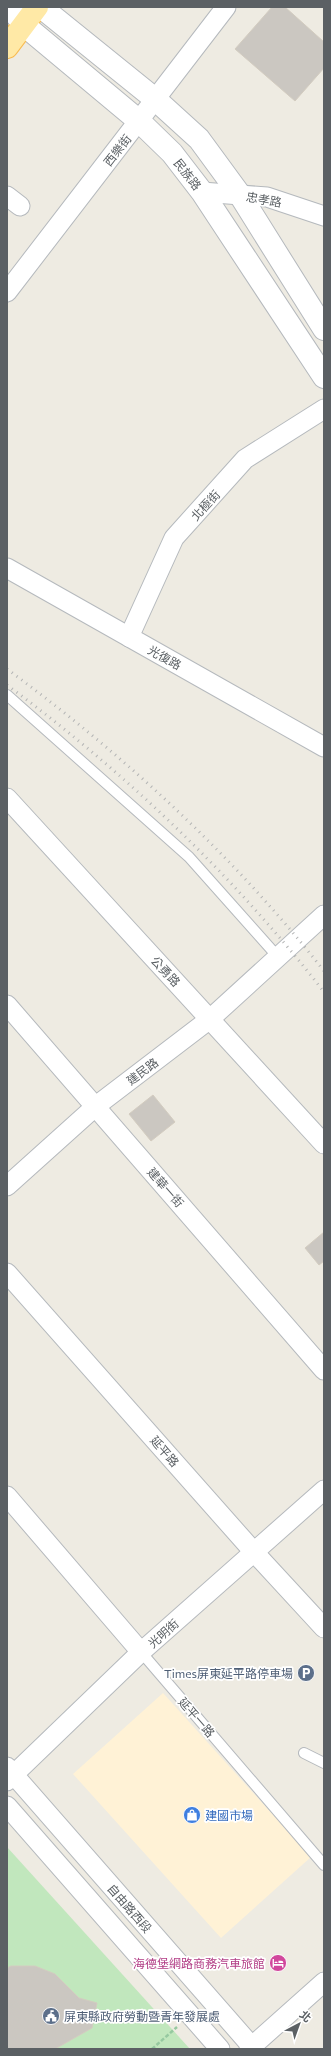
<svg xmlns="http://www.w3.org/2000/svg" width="331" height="2056" font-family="Commissioner,'Noto Sans TC',sans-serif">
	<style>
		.commercial { fill: #fff2d6 }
		.green { fill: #c1e7bd }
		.building { fill: #cbc7c1; stroke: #d3ccc0 }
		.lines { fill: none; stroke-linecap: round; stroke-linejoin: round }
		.service-casing { stroke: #b5b9bd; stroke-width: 12 }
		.minor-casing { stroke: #b5b9bd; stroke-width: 21 }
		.tertiary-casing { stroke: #b5b9bd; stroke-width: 24 }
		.primary-casing { stroke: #f8bb52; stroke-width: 24 }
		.path { stroke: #96c9a0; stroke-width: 2.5; stroke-dasharray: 4 2; stroke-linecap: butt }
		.service { stroke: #fff; stroke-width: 10 }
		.minor { stroke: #fff; stroke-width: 19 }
		.tertiary { stroke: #fff; stroke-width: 22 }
		.primary { stroke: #ffe9a6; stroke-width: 22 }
		.rail { stroke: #b4b5b5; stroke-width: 3; stroke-dasharray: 1 5; stroke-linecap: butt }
		.labels { text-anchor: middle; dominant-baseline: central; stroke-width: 3.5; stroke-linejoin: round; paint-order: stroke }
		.street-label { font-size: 12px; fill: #5b6064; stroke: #fff }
		.service-label { font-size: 12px; fill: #4e5e75; stroke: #fff; text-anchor: end }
		.shop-label { font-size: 12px; fill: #366cbe; stroke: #fff; text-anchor: start }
		.hotel-label { font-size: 12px; fill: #b23c85; stroke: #fff; text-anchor: end }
	</style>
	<rect width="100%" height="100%" fill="#eeebe2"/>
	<path class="commercial" d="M163,1693L311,1857L221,1938L73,1774Z"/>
	<path class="green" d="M7,1847L190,2049H7Z"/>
	<g class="building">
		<path d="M272,7H285L324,42V68L295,101L235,49Z"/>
		<path d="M153,1095L175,1122L151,1141L129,1114Z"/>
		<path d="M324,1232V1261L319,1265L305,1248Z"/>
		<path d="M11,1966H35L55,1974L79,1998L97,2003L92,2028L55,2049H7V1968Z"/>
	</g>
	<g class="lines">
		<g class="service-casing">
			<g id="service">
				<path d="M7,695L189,857L278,957"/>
				<path d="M141,1652L324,1865"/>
				<path d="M304,1753L324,1763"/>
			</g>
		</g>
		<g class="minor-casing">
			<g id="minor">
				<path d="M202,192L267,197L324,216"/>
				<path d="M7,196L20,206"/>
				<path d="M7,292L226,7"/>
				<path d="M7,568L324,747"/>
				<path d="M129,637L174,538L245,459L324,409"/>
				<path d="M7,798L324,1144"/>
				<path d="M7,1005L324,1370"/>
				<path d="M7,1186L96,1106L210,1019L324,915"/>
				<path d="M7,1273L253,1551L324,1628"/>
				<path d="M7,1496L141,1652"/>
				<path d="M7,1767L254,2049"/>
				<path d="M7,1781L141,1652L324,1490"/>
				<path d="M7,1806L220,2049"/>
				<path d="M249,2049L324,1982"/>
			</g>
		</g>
		<g class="tertiary-casing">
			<g id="tertiary">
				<path d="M10,7L24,25L139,121L172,153L202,192L324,377"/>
				<path d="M41,7L155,99L199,139L240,195L324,329"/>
			</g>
		</g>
		<g class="primary-casing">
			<path id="primary" d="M7,47L37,7"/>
		</g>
		<path class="path" d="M152,2049L177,2027"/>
		<use href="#service" class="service"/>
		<use href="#minor" class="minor"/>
		<use href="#tertiary" class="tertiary"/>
		<use href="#primary" class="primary"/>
		<g class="rail">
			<path d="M7,669C125,756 233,855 324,971"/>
			<path d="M7,685C126,773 233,875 324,992"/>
		</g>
	</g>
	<defs>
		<g id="parking-disc" transform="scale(0.9)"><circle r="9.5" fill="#5c6f8a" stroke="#fff"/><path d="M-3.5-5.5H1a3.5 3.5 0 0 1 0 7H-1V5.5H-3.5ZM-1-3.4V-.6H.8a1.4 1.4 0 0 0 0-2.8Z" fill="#fff"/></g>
		<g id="shop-disc" transform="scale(0.9)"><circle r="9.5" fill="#3f7fe0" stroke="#fff"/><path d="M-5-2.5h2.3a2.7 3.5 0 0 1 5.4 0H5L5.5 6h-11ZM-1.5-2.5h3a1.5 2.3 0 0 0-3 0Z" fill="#fff"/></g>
		<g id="hotel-disc" transform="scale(0.9)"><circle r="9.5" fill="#d1479c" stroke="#fff"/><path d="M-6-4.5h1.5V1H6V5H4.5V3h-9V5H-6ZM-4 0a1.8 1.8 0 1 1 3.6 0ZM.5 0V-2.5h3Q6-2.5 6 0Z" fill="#fff"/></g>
		<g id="civic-disc" transform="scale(0.9)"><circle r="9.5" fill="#5c6f8a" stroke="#fff"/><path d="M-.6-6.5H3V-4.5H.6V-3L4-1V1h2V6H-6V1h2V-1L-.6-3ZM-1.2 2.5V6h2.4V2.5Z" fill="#fff"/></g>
	</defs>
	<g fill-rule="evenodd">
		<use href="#parking-disc" x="306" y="1673"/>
		<use href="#shop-disc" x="192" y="1815"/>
		<use href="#hotel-disc" x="278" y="1963"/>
		<use href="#civic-disc" x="51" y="2016"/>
	</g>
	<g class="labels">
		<g class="street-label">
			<text transform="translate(117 150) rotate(-52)">西樂街</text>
			<text transform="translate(188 174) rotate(52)">民族路</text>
			<text transform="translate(264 199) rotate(10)">忠孝路</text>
			<text transform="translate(205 505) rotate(-47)">北極街</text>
			<text transform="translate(165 657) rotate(29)">光復路</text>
			<text transform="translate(166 971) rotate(47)">公勇路</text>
			<text transform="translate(142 1071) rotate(-37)">建民路</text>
			<text transform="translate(166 1187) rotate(49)">建華一街</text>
			<text transform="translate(165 1451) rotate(49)">延平路</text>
			<text transform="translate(163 1633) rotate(-42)">光明街</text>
			<text transform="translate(197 1717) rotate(49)">延平一路</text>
			<text transform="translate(130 1908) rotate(49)">自由路西段</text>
		</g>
		<g class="service-label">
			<text x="293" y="1673">Times屏東延平路停車場</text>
			<text x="64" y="2016" text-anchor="start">屏東縣政府勞動暨青年發展處</text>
		</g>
		<g class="shop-label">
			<text x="205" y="1815">建國市場</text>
		</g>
		<g class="hotel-label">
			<text x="265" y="1963">海德堡網路商務汽車旅館</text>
		</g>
	</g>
	<rect width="331" height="2056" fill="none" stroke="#5b6064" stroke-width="16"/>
	<g transform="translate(299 2024) rotate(41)" stroke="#ffffff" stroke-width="3" paint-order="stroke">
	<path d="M0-3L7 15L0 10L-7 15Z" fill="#5b6064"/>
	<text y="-6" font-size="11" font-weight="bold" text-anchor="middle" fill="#5b6064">北</text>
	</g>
</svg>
